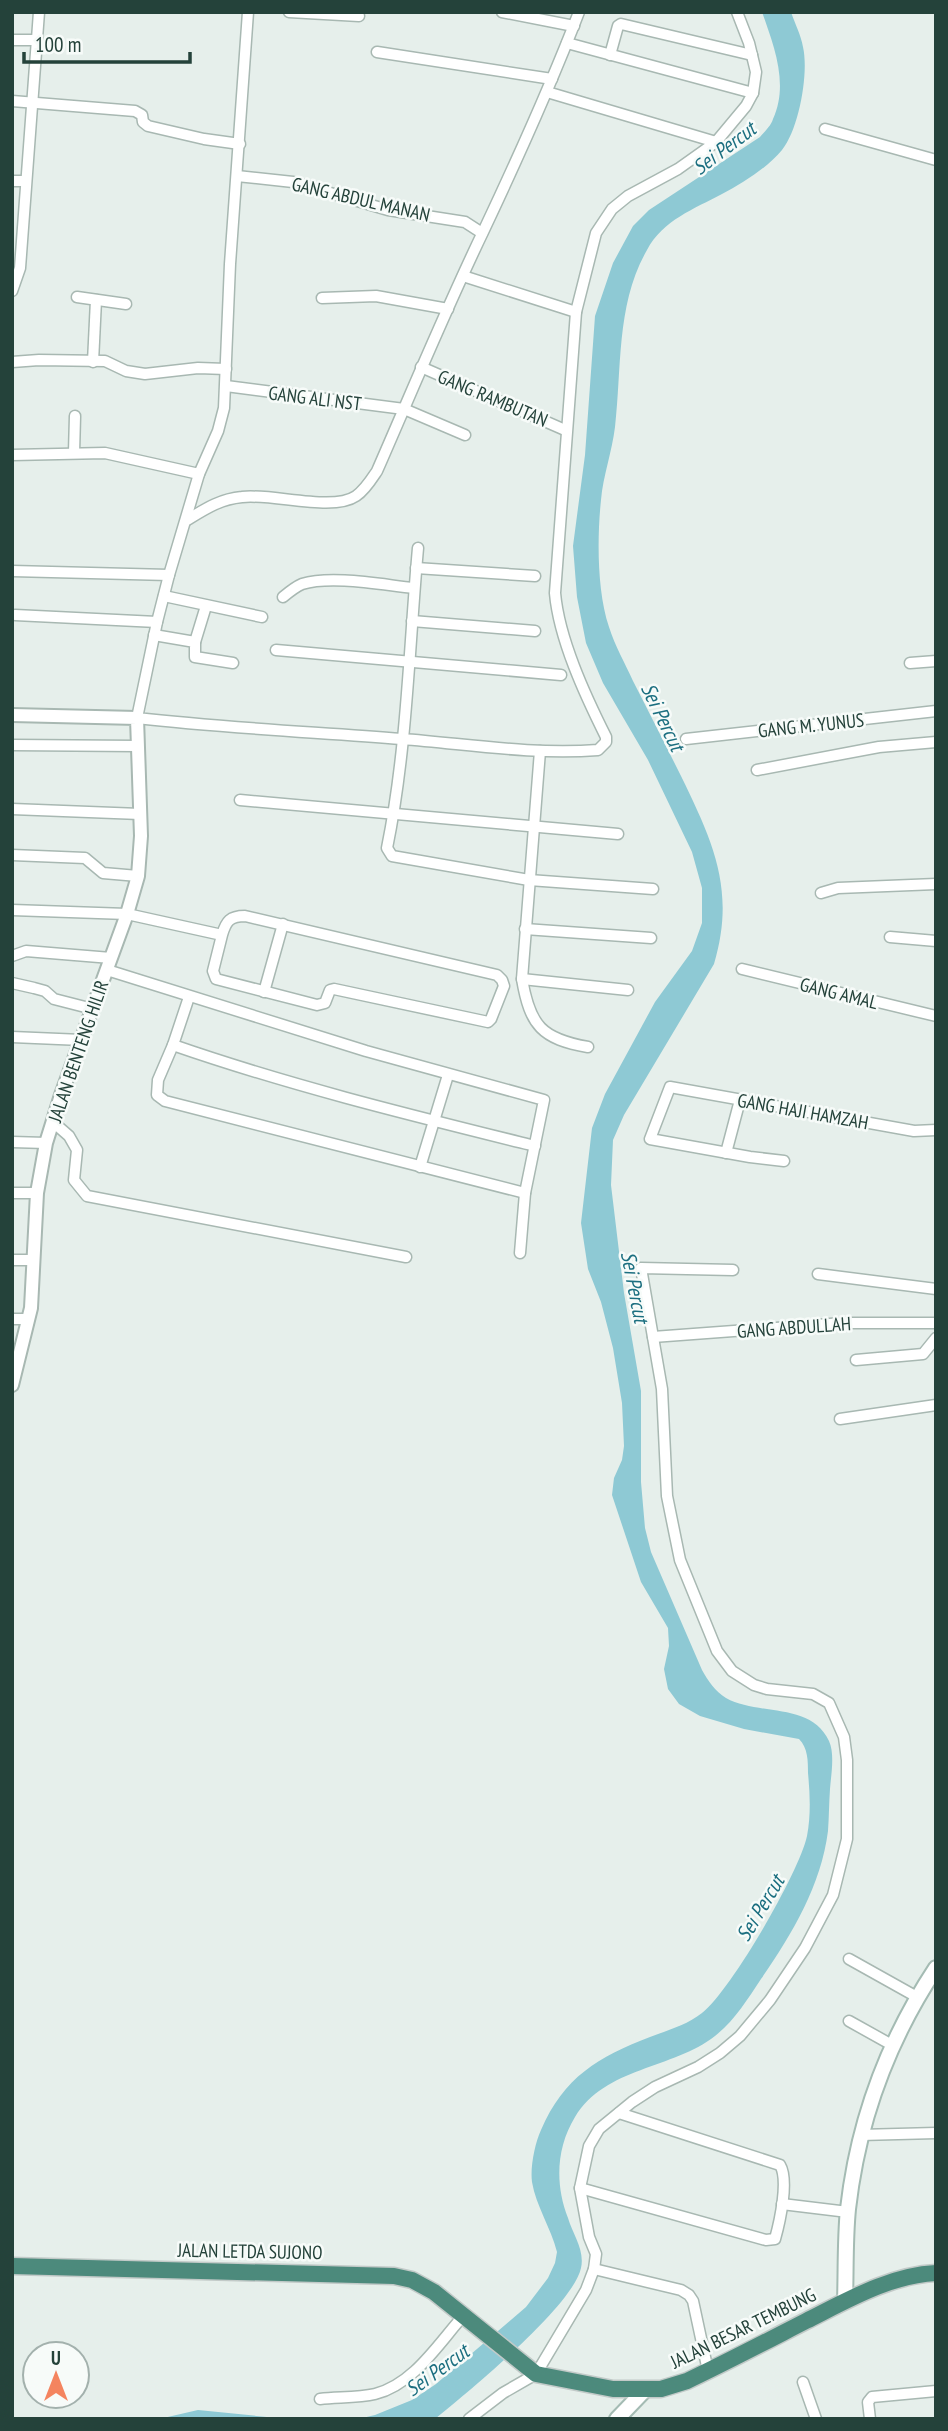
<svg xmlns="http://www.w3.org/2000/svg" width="948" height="2431" font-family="'PT Sans Narrow',sans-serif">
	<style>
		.water { fill: #8ec9d4 }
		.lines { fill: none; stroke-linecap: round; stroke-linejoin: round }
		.minor-casing { stroke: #a8b8b2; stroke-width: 13 }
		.tertiary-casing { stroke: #a8b8b2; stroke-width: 16 }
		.secondary-casing { stroke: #a4bbb3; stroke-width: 18 }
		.trunk-casing { stroke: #c2cac8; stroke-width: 19 }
		.minor { stroke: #fff; stroke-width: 10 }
		.tertiary { stroke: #fff; stroke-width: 12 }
		.secondary { stroke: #fff; stroke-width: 14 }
		.trunk { stroke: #4c8a7c; stroke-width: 16 }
		.labels { text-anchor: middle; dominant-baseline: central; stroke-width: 5; stroke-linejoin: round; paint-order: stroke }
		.street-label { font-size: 19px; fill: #24423a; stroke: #f7fbf9 }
		.water-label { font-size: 21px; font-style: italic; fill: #1c6f80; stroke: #f7fbf9 }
	</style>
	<rect width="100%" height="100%" fill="#e6efeb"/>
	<g class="water">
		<path d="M762,12H791C795,24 801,35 803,47C809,73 799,129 782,150C767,168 743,183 722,194C694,209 663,220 647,250C616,304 622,368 615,427C612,452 603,476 601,500C597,538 597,591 609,627C615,646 625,663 633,681C649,712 665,744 681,776C713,842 736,890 714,964L624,1115L613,1140L611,1185L624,1293L641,1391V1482L645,1528L651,1552L702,1670C708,1681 715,1691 726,1698C758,1716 811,1702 829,1741C835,1754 831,1775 830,1789C829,1803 829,1817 828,1831C821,1886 792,1934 761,1979C747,2000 735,2020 715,2036C673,2069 605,2067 575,2117C556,2148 555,2185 568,2218C573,2235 585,2250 581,2268C573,2306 468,2392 435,2419H358L375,2415L412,2400L436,2384L526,2307L548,2278L555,2263L557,2252C551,2228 536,2206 532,2182C530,2167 535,2143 541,2130C564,2077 598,2057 650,2037C668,2030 687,2025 702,2013C731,1990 799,1873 807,1836C811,1815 810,1794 808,1773C808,1761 808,1748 799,1739L744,1729L700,1716L679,1704L668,1689L664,1669L669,1646L668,1628L641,1582L612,1495L614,1478L622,1460L624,1446L622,1403L613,1348L601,1302L588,1269L581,1223L592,1128L605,1094L655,1002L692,951L702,923V888L692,852L648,760L603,683L586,643L577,597L573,546L585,455L595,316L613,263L633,226L649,210L760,137C764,132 771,126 773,119C789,84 774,46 762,12Z"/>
		<path d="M198,2410L287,2419H159Z"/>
	</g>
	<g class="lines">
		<g class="minor-casing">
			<g id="minor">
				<path d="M248,12L230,264L224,408L218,431L199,474L169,575L157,622L137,718C225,728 313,732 402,739C468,744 532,755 598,750L606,742V737C585,695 559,639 555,593L576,312L596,233L612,209L628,196L678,169L716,142L746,106L753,93L756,72L749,43L737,12"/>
				<path d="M289,12L359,16"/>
				<path d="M502,12L574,26"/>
				<path d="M12,40H38"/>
				<path d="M567,43L753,93"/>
				<path d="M377,52L552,79"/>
				<path d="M610,55L618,26L621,24L752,55"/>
				<path d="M547,92L716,142"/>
				<path d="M12,101L135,111L142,115L143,122L148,126L204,139L240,144"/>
				<path d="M825,129L936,160"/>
				<path d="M237,176L293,182L388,210L465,222L482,233"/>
				<path d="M12,181H25"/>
				<path d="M463,276L576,312"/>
				<path d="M12,291L20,268L39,12"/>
				<path d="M77,297L126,304"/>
				<path d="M322,298L376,296L448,309"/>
				<path d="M12,362L39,360L105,361L126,371L145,374L198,368L226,369"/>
				<path d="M93,362L96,300"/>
				<path d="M421,367L565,430"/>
				<path d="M226,386L404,409L465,435"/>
				<path d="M74,453L75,416"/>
				<path d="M12,455L105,453L199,474"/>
				<path d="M187,520C205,509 220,499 242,497C272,493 333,512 356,496C365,490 371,480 377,471C412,391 445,311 483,232C517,160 550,87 579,12"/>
				<path d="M418,548C409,648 407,750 387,848L392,856L529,880L653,889"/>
				<path d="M416,568L535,576"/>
				<path d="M12,571L169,575"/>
				<path d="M164,596L262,617"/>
				<path d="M283,597C289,592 295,587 302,584C332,575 383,585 414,588"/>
				<path d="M15,615L157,622"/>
				<path d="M412,621L535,631"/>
				<path d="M154,635L195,642V657L233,663"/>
				<path d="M195,642L206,606"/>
				<path d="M276,650L561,675"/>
				<path d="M910,663L936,661"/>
				<path d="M686,739L936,711"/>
				<path d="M12,745L137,746"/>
				<path d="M540,751L522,979C530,1026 542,1039 588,1047"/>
				<path d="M757,770L879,747L936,742"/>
				<path d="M240,800L618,834"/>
				<path d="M12,809L140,814"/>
				<path d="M12,855L85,858L103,873L138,876"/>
				<path d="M821,893L838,888L936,884"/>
				<path d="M12,910L127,914L222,935L213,971L216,979L317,1005L325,1003L330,990L334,989L488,1022L491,1019L504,986L502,980L497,975L245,916C230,916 226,921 222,935"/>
				<path d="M525,929L651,938"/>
				<path d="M890,937L936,941"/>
				<path d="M12,956L26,951L111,958"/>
				<path d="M742,969L936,1016"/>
				<path d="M107,970L366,1051L544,1100L525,1193L520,1253"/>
				<path d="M522,979L628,990"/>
				<path d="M12,983L34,988L45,991L54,999L93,1009"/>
				<path d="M264,992L283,924"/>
				<path d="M189,997L173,1045C291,1086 414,1116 535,1146"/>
				<path d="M12,1037L82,1040"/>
				<path d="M173,1045L158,1080L157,1095L165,1101L525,1193"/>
				<path d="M53,1122L69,1136L77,1150L74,1180L87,1196L406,1257"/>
				<path d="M12,1142L46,1143"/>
				<path d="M726,1153L740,1100"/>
				<path d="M784,1161L750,1157L650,1139L670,1087L914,1131L936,1130"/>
				<path d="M420,1167L448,1075"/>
				<path d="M12,1193H37"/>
				<path d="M12,1260H33"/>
				<path d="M818,1274L936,1289"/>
				<path d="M12,1319H28"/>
				<path d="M653,1337L843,1323H936"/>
				<path d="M856,1360L923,1354L936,1338"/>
				<path d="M840,1419L936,1405"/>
				<path d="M849,1959L917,1997"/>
				<path d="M849,2021L892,2045"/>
				<path d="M860,2135L936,2133"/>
				<path d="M580,2188L766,2240L775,2239C780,2221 789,2180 780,2165L619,2113"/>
				<path d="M782,2204L848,2212"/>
				<path d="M594,2269L681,2290L689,2295L693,2301L708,2371"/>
				<path d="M803,2382L816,2419"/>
				<path d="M320,2399C338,2397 358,2398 375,2394C414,2384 438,2344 464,2315"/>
				<path d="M469,2419L503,2393L536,2374L586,2290L594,2269L596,2254L589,2237L580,2188L589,2146L599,2129L632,2102L655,2087L698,2067L720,2053L740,2036L770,2000L805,1948L833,1895L847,1839V1760L844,1737L829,1703L813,1694L767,1689L754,1685L732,1671L717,1651L680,1560L667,1496L662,1389L641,1268L733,1270"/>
				<path d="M870,2419L868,2402L872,2397L936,2391"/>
			</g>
		</g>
		<g class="tertiary-casing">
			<path id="tertiary" d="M12,715L137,718L141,836L138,876L127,914L61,1095L46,1143L37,1193L31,1308L12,1385"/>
		</g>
		<g class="secondary-casing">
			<g id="secondary">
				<path d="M845,2301C846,2271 845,2239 848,2209C858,2121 887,2042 936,1968"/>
				<path d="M617,2419L644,2391"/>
			</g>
		</g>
		<g class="trunk-casing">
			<path id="trunk" d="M12,2266L394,2276L412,2280L434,2292L536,2374L613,2389H661L687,2381C727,2362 767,2341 806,2321C846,2301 890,2275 936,2273"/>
		</g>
		<use href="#minor" class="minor"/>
		<use href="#tertiary" class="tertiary"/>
		<use href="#secondary" class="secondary"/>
		<use href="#trunk" class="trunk"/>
	</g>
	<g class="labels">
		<g class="street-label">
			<text transform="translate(361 199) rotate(13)">GANG ABDUL MANAN</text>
			<text transform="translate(315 398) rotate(7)">GANG ALI NST</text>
			<text transform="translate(493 398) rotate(23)">GANG RAMBUTAN</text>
			<text transform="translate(811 725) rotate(-6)">GANG M. YUNUS</text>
			<text transform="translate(839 993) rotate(14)">GANG AMAL</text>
			<text transform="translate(78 1051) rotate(-71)">JALAN BENTENG HILIR</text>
			<text transform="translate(803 1111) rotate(10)">GANG HAJI HAMZAH</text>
			<text transform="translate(794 1327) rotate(-4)">GANG ABDULLAH</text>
			<text transform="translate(250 2251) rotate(1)">JALAN LETDA SUJONO</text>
			<text transform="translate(743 2328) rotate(-26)">JALAN BESAR TEMBUNG</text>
		</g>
		<g class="water-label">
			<text transform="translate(724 148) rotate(-37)">Sei Percut</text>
			<text transform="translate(663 717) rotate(64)">Sei Percut</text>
			<text transform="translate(635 1287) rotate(79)">Sei Percut</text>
			<text transform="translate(760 1908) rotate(-59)">Sei Percut</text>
			<text transform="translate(437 2370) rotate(-36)">Sei Percut</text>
		</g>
	</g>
	<rect width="948" height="2431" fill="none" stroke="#24423a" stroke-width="28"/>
	<g transform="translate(56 2375)"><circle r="33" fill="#f7fbf9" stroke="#a3b1ad" stroke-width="2"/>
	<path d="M0-5L12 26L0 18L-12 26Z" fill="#f4845f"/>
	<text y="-10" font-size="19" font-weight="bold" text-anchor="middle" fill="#24423a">U</text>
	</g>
	<path d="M24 52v10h166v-10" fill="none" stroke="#24423a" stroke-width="3.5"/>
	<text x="35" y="52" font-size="21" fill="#24423a" stroke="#f7fbf9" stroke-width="5" paint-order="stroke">100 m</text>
</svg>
